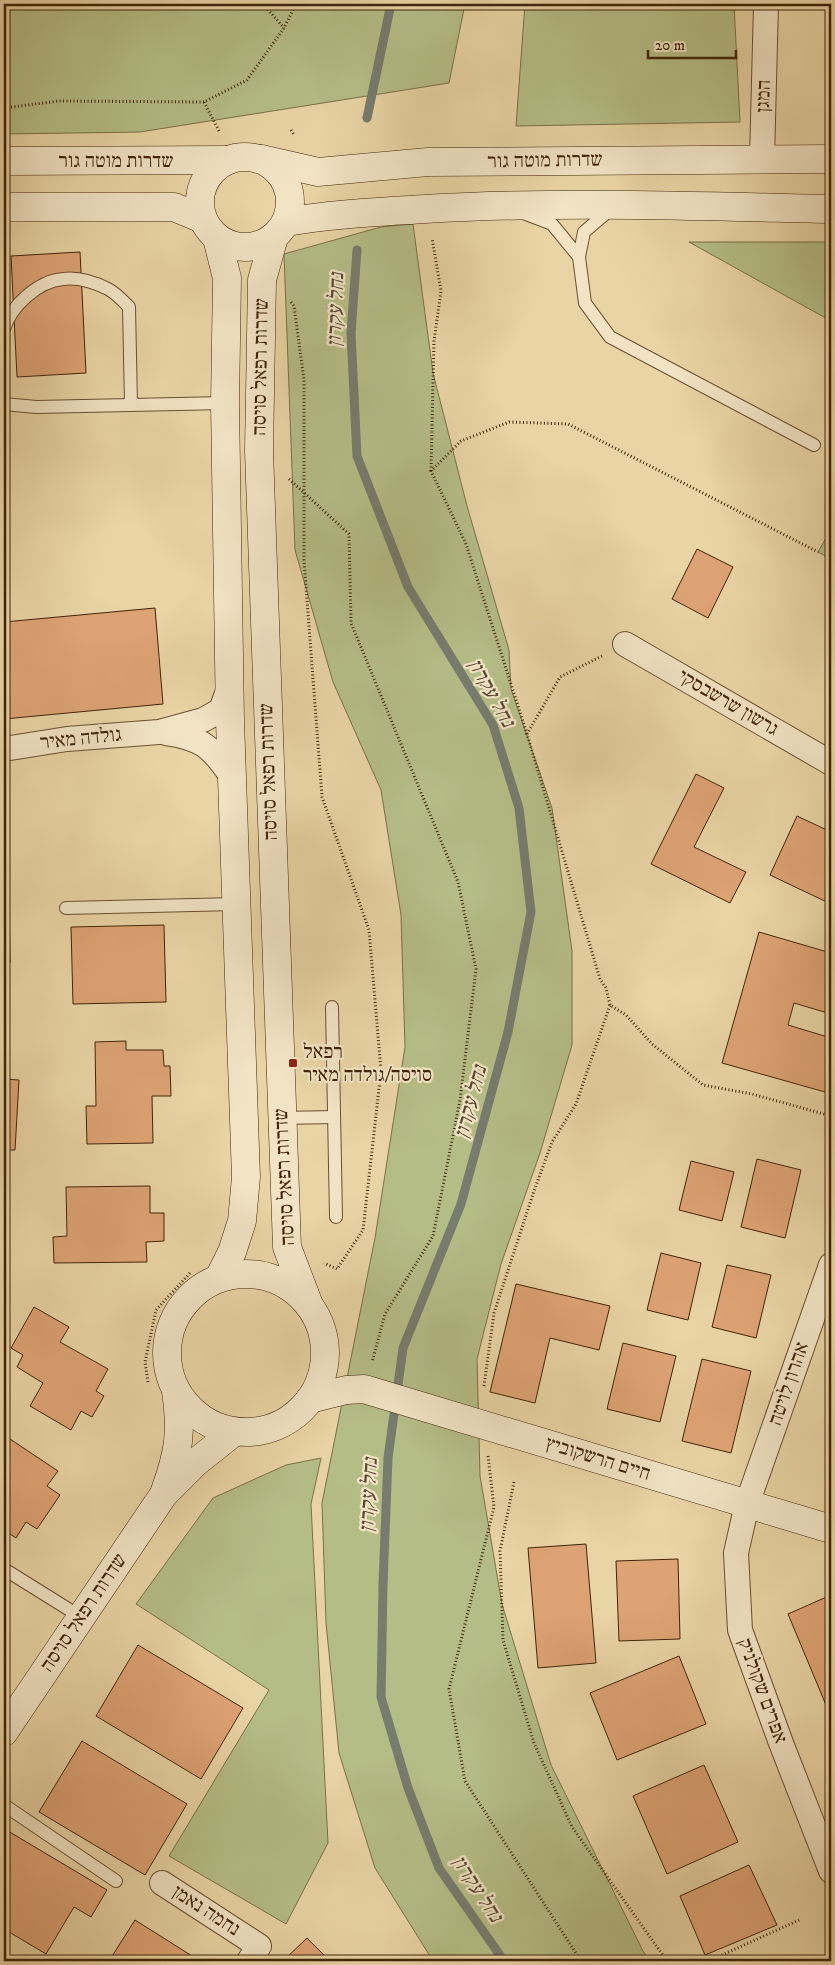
<svg xmlns="http://www.w3.org/2000/svg" width="835" height="1965" font-family="'IM FELL DW Pica','Frank Ruhl Libre',serif">
	<style>
		.green { fill: #b5bd87; stroke: #7b7048 }
		.lines { fill: none; stroke-linecap: round; stroke-linejoin: round }
		.stream { stroke: #777c6e; stroke-width: 9 }
		.building { fill: #dea374; stroke: #41240a }
		.lane-casing { stroke: #6b5031; stroke-width: 14 }
		.street-casing { stroke: #6b5031; stroke-width: 26 }
		.secondary-casing { stroke: #41240a; stroke-width: 29 }
		.path { stroke: #41240a; stroke-width: 3; stroke-dasharray: 1 2.5; stroke-linecap: butt }
		.lane { stroke: #f1e3c4; stroke-width: 12 }
		.street { stroke: #f1e3c4; stroke-width: 24 }
		.secondary { stroke: #f1e3c4; stroke-width: 28 }
		.poi-dot { fill: #8f2418; stroke: #f1e3c4; stroke-width: 2 }
		.labels { text-anchor: middle; dominant-baseline: central; stroke-width: 4.5; stroke-linejoin: round; paint-order: stroke }
		.street-label { font-size: 20px; fill: #41240a; stroke: #f1e3c4 }
		.poi-label { font-size: 20px; fill: #41240a; stroke: #f1e3c4; text-anchor: start }
		.water-label { font-size: 21px; font-style: italic; fill: #584834; stroke: #f1e3c4 }
	</style>
	<rect width="100%" height="100%" fill="#e9d4a5"/>
	<filter id="stains"><feTurbulence type="fractalNoise" baseFrequency=".004" numOctaves="4"/><feColorMatrix values="0 0 0 0 .2 0 0 0 0 .09 0 0 0 0 .02 0 0 0 .5 -.17"/></filter>
	<radialGradient id="worn" r=".72"><stop offset=".6" stop-color="#630" stop-opacity="0"/><stop offset="1" stop-color="#630" stop-opacity=".3"/></radialGradient>
	<g class="green">
		<path d="M4,4H465L449,83L140,132L4,134Z"/>
		<path d="M525,4H734L740,122L516,126Z"/>
		<path d="M413,224L433,373L467,506L509,650L511,689L552,808L572,951V1045L540,1153L501,1264L477,1359L480,1476L502,1604L551,1765L643,1951L650,1961H433L375,1868L339,1753L326,1623L322,1503L375,1238L405,1047L401,915L381,790L333,682L295,550L284,254L381,227Z"/>
		<path d="M689,242H831V321Z"/>
		<path d="M831,529V559L818,552Z"/>
		<path d="M321,1458L311,1504L328,1843L286,1924L169,1856L269,1690L136,1604L213,1498L286,1465Z"/>
	</g>
	<g class="lines">
		<g class="stream">
			<path d="M367,118L391,4"/>
			<path d="M357,250L351,333L357,456L408,587L493,725L519,808L531,912L508,1032L461,1204L403,1348L388,1458L383,1584L381,1697L408,1788L439,1868L504,1961"/>
		</g>
	</g>
	<g class="building">
		<path d="M80,252L86,373L17,377L11,256Z"/>
		<path d="M697,549L733,567L708,618L672,599Z"/>
		<path d="M155,608L163,704L4,719V622Z"/>
		<path d="M696,774L724,788L694,847L746,872L730,903L651,864Z"/>
		<path d="M797,816L831,832V904L770,875Z"/>
		<path d="M4,895H9L10,963H4Z"/>
		<path d="M164,925L166,1002L73,1004L71,927Z"/>
		<path d="M759,932L831,953V1014L794,1003L788,1025L831,1038V1072L825,1092L722,1063Z"/>
		<path d="M126,1041V1050H163L164,1066H170L171,1096H152L153,1143L87,1144L86,1106H96L95,1042Z"/>
		<path d="M4,1079L19,1080L15,1150H4Z"/>
		<path d="M757,1159L801,1170L785,1238L741,1227Z"/>
		<path d="M691,1161L734,1172L722,1221L679,1210Z"/>
		<path d="M150,1186V1213H164V1241L146,1242L147,1262L54,1263L53,1237L67,1236L66,1187Z"/>
		<path d="M661,1253L701,1263L688,1320L647,1310Z"/>
		<path d="M727,1265L771,1275L756,1338L712,1327Z"/>
		<path d="M516,1284L610,1306L599,1350L550,1338L535,1403L490,1392Z"/>
		<path d="M34,1307L69,1327L60,1342L108,1369L96,1391L104,1396L92,1417L81,1411L71,1430L30,1406L43,1383L17,1367L23,1355L11,1348Z"/>
		<path d="M623,1343L676,1356L660,1422L607,1409Z"/>
		<path d="M702,1359L751,1371L731,1453L682,1441Z"/>
		<path d="M4,1435L58,1471L47,1486L60,1495L37,1529L26,1522L16,1538L4,1530Z"/>
		<path d="M831,1467V1485L826,1484Z"/>
		<path d="M586,1544L596,1663L538,1668L528,1548Z"/>
		<path d="M678,1559L680,1639L619,1641L616,1561Z"/>
		<path d="M831,1595V1717L788,1614Z"/>
		<path d="M138,1645L243,1708L201,1779L96,1716Z"/>
		<path d="M679,1656L706,1724L617,1760L590,1693Z"/>
		<path d="M82,1741L187,1804L145,1875L39,1812Z"/>
		<path d="M704,1765L738,1842L667,1874L633,1796Z"/>
		<path d="M8,1831L107,1890L91,1917L74,1907L46,1954L4,1929V1838Z"/>
		<path d="M749,1865L777,1925L705,1955L680,1896Z"/>
		<path d="M135,1920L200,1961H109Z"/>
		<path d="M307,1938L330,1961H283Z"/>
	</g>
	<g class="lines">
		<g class="lane-casing">
			<g id="lane">
				<path d="M611,209L584,232L579,257L585,303L610,337L814,445"/>
				<path d="M523,213L552,224L579,257"/>
				<path d="M4,329C11,306 38,281 63,279C78,277 96,283 108,289C116,293 123,301 129,307L131,405"/>
				<path d="M4,404L36,407L225,403"/>
				<path d="M66,908L236,904"/>
				<path d="M332,1007L336,1217"/>
				<path d="M281,1118L334,1117"/>
				<path d="M4,1569L81,1617"/>
				<path d="M4,1805L116,1881"/>
			</g>
		</g>
		<g class="street-casing">
			<g id="street">
				<path d="M762,159L766,4"/>
				<path d="M625,644L831,763"/>
				<path d="M166,733C202,738 212,747 232,777"/>
				<path d="M4,749L67,739L159,732L203,720L221,710L229,688"/>
				<path d="M831,1265L747,1504L736,1553L740,1630L781,1743L831,1871"/>
				<path d="M162,1883L259,1946L249,1961"/>
			</g>
		</g>
		<g class="secondary-casing">
			<g id="secondary">
				<circle cx="245" cy="202" r="45"/>
				<path d="M261,159L318,172L428,162L831,159"/>
				<path d="M4,161L228,160"/>
				<path d="M4,207H174L203,219"/>
				<path d="M286,222C332,214 379,212 425,209C561,201 696,206 831,209"/>
				<path d="M274,237L262,280L259,451L287,1247L309,1305"/>
				<path d="M217,238L227,278L225,403L230,721L246,1177L242,1221L232,1252L219,1278"/>
				<circle cx="246" cy="1353" r="79"/>
				<path d="M310,1399L346,1390L364,1389L831,1529"/>
				<path d="M165,1491C179,1452 182,1432 176,1391"/>
				<path d="M4,1732L164,1494L195,1463L234,1432"/>
			</g>
		</g>
		<g class="path">
			<path d="M263,4L284,28"/>
			<path d="M4,108L59,101L204,102"/>
			<path d="M291,130L294,135"/>
			<path d="M219,131L204,102L247,80L284,28L296,4"/>
			<path d="M291,302L294,306L304,380V560L322,797L369,930L381,1071L363,1230L337,1269L324,1263"/>
			<path d="M431,471L434,341L441,291L432,238"/>
			<path d="M289,479L349,534L351,623L458,882L476,969L460,1100L433,1236L385,1314L372,1362"/>
			<path d="M602,656L560,677L527,734L600,979L606,988L610,1005"/>
			<path d="M527,734L466,544L431,471L461,441L509,422L568,424L818,552"/>
			<path d="M148,1382L145,1362L156,1310L190,1273"/>
			<path d="M484,1386L494,1313L534,1191L552,1142L576,1104L610,1005L626,1015L652,1044L703,1085L752,1094L831,1116"/>
			<path d="M488,1456L494,1507L449,1689L465,1781L581,1961"/>
			<path d="M514,1482L500,1551L503,1640L534,1743L572,1827L667,1961"/>
			<path d="M709,1961L799,1920"/>
		</g>
		<use href="#lane" class="lane"/>
		<use href="#street" class="street"/>
		<use href="#secondary" class="secondary"/>
	</g>
	<rect class="poi-dot" x="288" y="1058" width="10" height="10" rx="2.5"/>
	<g class="labels">
		<g class="street-label">
			<text transform="translate(764 96) rotate(-88)">המגן</text>
			<text x="116" y="161">שדרות מוטה גור</text>
			<text transform="translate(545 161) rotate(-1)">שדרות מוטה גור</text>
			<text transform="translate(261 367) rotate(-89)">שדרות רפאל סויסה</text>
			<text transform="translate(728 703) rotate(30)">גרשון שרשבסקי</text>
			<text transform="translate(81 739) rotate(-6)">גולדה מאיר</text>
			<text transform="translate(269 772) rotate(-92)">שדרות רפאל סויסה</text>
			<text transform="translate(285 1177) rotate(-93)">שדרות רפאל סויסה</text>
			<text transform="translate(789 1384) rotate(-71)">אהרון לויטה</text>
			<text transform="translate(598 1459) rotate(17)">חיים הרשקוביץ</text>
			<text transform="translate(84 1613) rotate(-56)">שדרות רפאל סויסה</text>
			<text transform="translate(762 1691) rotate(70)">אפרים שקולניק</text>
			<text transform="translate(206 1911) rotate(33)">נחמה נאמן</text>
		</g>
		<g class="poi-label">
			<text x="303" y="1052">רפאל<tspan x="303" dy="23">סויסה/גולדה מאיר</tspan></text>
		</g>
		<g class="water-label">
			<text transform="translate(336 310) rotate(-88)">נחל עקרון</text>
			<text transform="translate(491 693) rotate(61)">נחל עקרון</text>
			<text transform="translate(471 1102) rotate(-75)">נחל עקרון</text>
			<text transform="translate(369 1495) rotate(-87)">נחל עקרון</text>
			<text transform="translate(477 1889) rotate(57)">נחל עקרון</text>
		</g>
	</g>
	<rect width="835" height="1965" fill="none" stroke="#e9d4a5" stroke-width="20"/>
	<rect x="5" y="5" width="825" height="1955" fill="none" stroke="#41240a" stroke-width="2.5"/>
	<rect x="10" y="10" width="815" height="1945" fill="none" stroke="#41240a"/>
	<path d="M648 50v8h88v-8" fill="none" stroke="#41240a" stroke-width="2.5"/>
	<text x="655" y="50" font-size="15" fill="#41240a" stroke="#f1e3c4" stroke-width="4" paint-order="stroke">20 m</text>
	<rect width="100%" height="100%" filter="url(#stains)"/>
	<rect width="100%" height="100%" fill="url(#worn)"/>
</svg>
